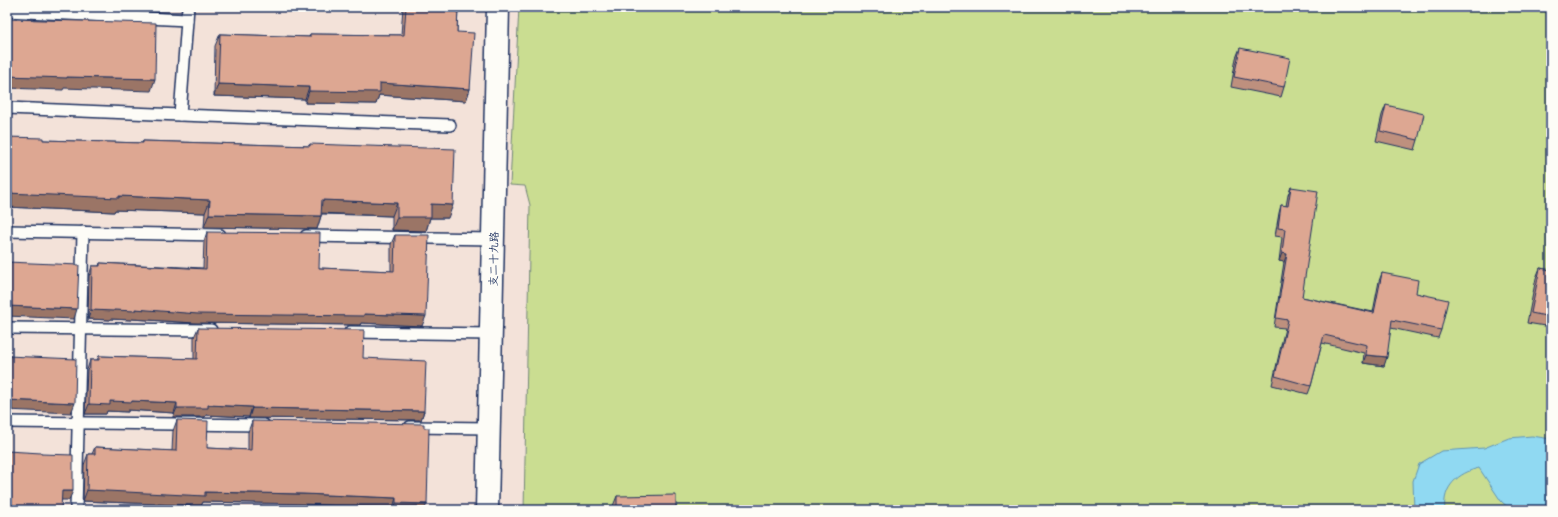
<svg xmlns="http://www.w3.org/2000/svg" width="1558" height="517" font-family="Mali,'LXGW WenKai TC',sans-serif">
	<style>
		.green { fill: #cadd91; stroke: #728678 }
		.water { fill: #90d9f2; stroke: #6195b7 }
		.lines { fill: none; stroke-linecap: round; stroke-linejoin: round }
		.lane-casing { stroke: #1b2f5e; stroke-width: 14 }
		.street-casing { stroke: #1b2f5e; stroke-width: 25 }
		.lane { stroke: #fdfcf7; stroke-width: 11 }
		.street { stroke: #fdfcf7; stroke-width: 22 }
		.wall { fill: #be907e; stroke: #1b2f5e }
		.shaded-wall { fill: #9b7566; stroke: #1b2f5e }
		.building { fill: #dda792; stroke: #1b2f5e }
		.labels { text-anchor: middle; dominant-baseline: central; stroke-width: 3; stroke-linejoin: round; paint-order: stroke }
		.street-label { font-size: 11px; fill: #1b2f5e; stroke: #fdfcf7 }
	</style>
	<rect width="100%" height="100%" fill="#f3e2d9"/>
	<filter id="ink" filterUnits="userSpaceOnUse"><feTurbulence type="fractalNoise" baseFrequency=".025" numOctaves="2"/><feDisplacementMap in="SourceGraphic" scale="8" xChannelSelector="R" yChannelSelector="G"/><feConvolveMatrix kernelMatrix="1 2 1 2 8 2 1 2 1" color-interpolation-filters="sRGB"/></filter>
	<g filter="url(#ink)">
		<path class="green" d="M519,7H1551V510H524L530,205L525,186L510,185Z"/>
		<path class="water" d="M1532,436L1551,439V510H1511L1501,501L1479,468C1458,473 1442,487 1445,510H1414L1413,481L1419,464L1441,451L1484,448L1509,438Z"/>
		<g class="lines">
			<g class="lane-casing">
				<g id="lane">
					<path d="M7,11L187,20"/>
					<path d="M7,108L180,115L188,7"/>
					<path d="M180,115L450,125"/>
					<path d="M7,231L220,235"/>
					<path d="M306,236L493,239"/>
					<path d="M7,328L211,330"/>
					<path d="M350,332L491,334"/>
					<path d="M7,422L264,425"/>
					<path d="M410,427L489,428"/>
					<path d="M76,510L83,232"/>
				</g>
			</g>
			<g class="street-casing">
				<path id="street" d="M487,510L498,7"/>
			</g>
			<use href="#lane" class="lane"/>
			<use href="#street" class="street"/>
		</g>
		<g class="wall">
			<path d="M403,7H458L457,32L470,89L466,101L379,95L376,104L305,103V99L214,96L215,46L220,34L309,37L310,34L401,35Z"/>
			<path d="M1240,48L1284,87L1281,97L1231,87L1236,58Z"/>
			<path d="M1386,105L1418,140L1415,150L1376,141L1382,115Z"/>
			<path d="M7,137L43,140L142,143L143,141L309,146L310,144L448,218H430L426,231L392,230V216L322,214L321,216L317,229L204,227L205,213L115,210L114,212L7,207Z"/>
			<path d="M1291,187L1302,297L1373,312L1379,281L1382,273L1416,293L1441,330L1438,338L1391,328L1384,366L1363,363L1364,353L1322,343L1311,386L1308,394L1272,385L1285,328L1274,327L1284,262L1279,261L1282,237L1275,236L1279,213L1281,205L1286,206L1288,195Z"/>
			<path d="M207,232L319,268L391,271V244L395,235L422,326L361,323L360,325L195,323L132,319L131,320L111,319L110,320L88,319L89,276L92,266H99L100,263L203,268L204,241Z"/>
			<path d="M1540,268L1551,270V327L1527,323L1536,278Z"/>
			<path d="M198,328L363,358L424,411L421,420L249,418V417L206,415L205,417H173L174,413L128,410V412L107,411L106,414H85L87,370L90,360H97L99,356L194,359V337Z"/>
			<path d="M177,420L207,448L248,450V432L252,421L424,510H393V508L299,504L203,502L201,506L83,501L84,465L88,454H92L95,447L172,451L173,431Z"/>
			<path d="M617,496L676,510H613V506Z"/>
		</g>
		<g class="shaded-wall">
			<path d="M7,76L67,77L155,79L151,91L64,88L63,90L7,88Z"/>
			<path d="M380,83L470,89L466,101L379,95L376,104L305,103L309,91Z"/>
			<path d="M218,84L309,87L305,99L214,96Z"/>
			<path d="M7,193L119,196L210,200L205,213L115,210L114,212L7,207Z"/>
			<path d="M322,200L397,203L392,216L317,213Z"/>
			<path d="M431,204L453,205L448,218H430L426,231L392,230L397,217Z"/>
			<path d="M209,214L321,216L317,229L204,227Z"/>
			<path d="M1282,253L1287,254L1284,262L1279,261Z"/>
			<path d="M7,306L77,309L74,319L7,316Z"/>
			<path d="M135,309L364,314L426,316L422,326L361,323L360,325L195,323L132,319L131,320L111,319L110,320L88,319L91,310Z"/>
			<path d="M1366,355L1387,357L1384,366L1363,363Z"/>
			<path d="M7,400L75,403L71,413L7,410Z"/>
			<path d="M110,401H132L177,403L174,413L128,410V412L107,411L106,414H85L89,404Z"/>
			<path d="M208,405L252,407L249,417L206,415L205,417H173L177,408Z"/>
			<path d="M252,408L424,411L421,420L249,418Z"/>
			<path d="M87,490L303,494L396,498L393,508L299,504L203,502L201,506L83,501Z"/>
			<path d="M62,491H73L69,500H59Z"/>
			<path d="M396,503L427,504L424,510H394Z"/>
		</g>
		<g class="building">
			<path d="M406,7H458L457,32L474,33L470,89L380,83V92L309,91V87L218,84L220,34L310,37V34L404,35Z"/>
			<path d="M7,19L156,23L155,79L67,77V78L7,76Z"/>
			<path d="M1240,48L1290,58L1284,87L1234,77Z"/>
			<path d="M1386,105L1424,114L1418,140L1380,131Z"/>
			<path d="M7,137L43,138V140L143,143V141L310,146V144L455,149L453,205L431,204V217H397V203L322,200L321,216L209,214L210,200L119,196V198L7,193Z"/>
			<path d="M1291,187L1318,191L1302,297L1374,313L1382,273L1418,280L1416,293L1448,300L1441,330L1392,320L1387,357L1366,355L1367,345L1324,335L1311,386L1275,376L1288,320L1276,318L1287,254L1282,253L1285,229L1278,228L1281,205L1288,206Z"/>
			<path d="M207,232L320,233L319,268L394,271L395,235H429L426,316L364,314V316L198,314L135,309V311L114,310V311L91,310L92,266H100V263L206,269Z"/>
			<path d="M7,262L79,265L77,309L7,306Z"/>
			<path d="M1540,268L1551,270V317L1531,313Z"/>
			<path d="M198,328L364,330L363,358L426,361L424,411L252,408V407L208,405V408H177V403L132,401V402L110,401V405L89,404L90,360H99V356L197,359Z"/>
			<path d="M7,356L76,359L75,403L7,400Z"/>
			<path d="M177,420L208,421L207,448L251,450L252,421L424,424V428H429L427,504L396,503V498L303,494L205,492V496L87,490L88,454H95V447L176,451Z"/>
			<path d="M7,451L41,453V454L73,455V491H62L61,510H7Z"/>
			<path d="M676,495V510H617V496Z"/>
		</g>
	</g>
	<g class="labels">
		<g class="street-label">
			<text transform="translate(493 259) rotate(-89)">支二十九路</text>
		</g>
	</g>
	<rect width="1558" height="517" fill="none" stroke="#fdfcf7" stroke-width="24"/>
	<rect x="12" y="12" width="1534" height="493" fill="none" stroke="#1b2f5e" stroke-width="1.5" filter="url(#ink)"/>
</svg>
